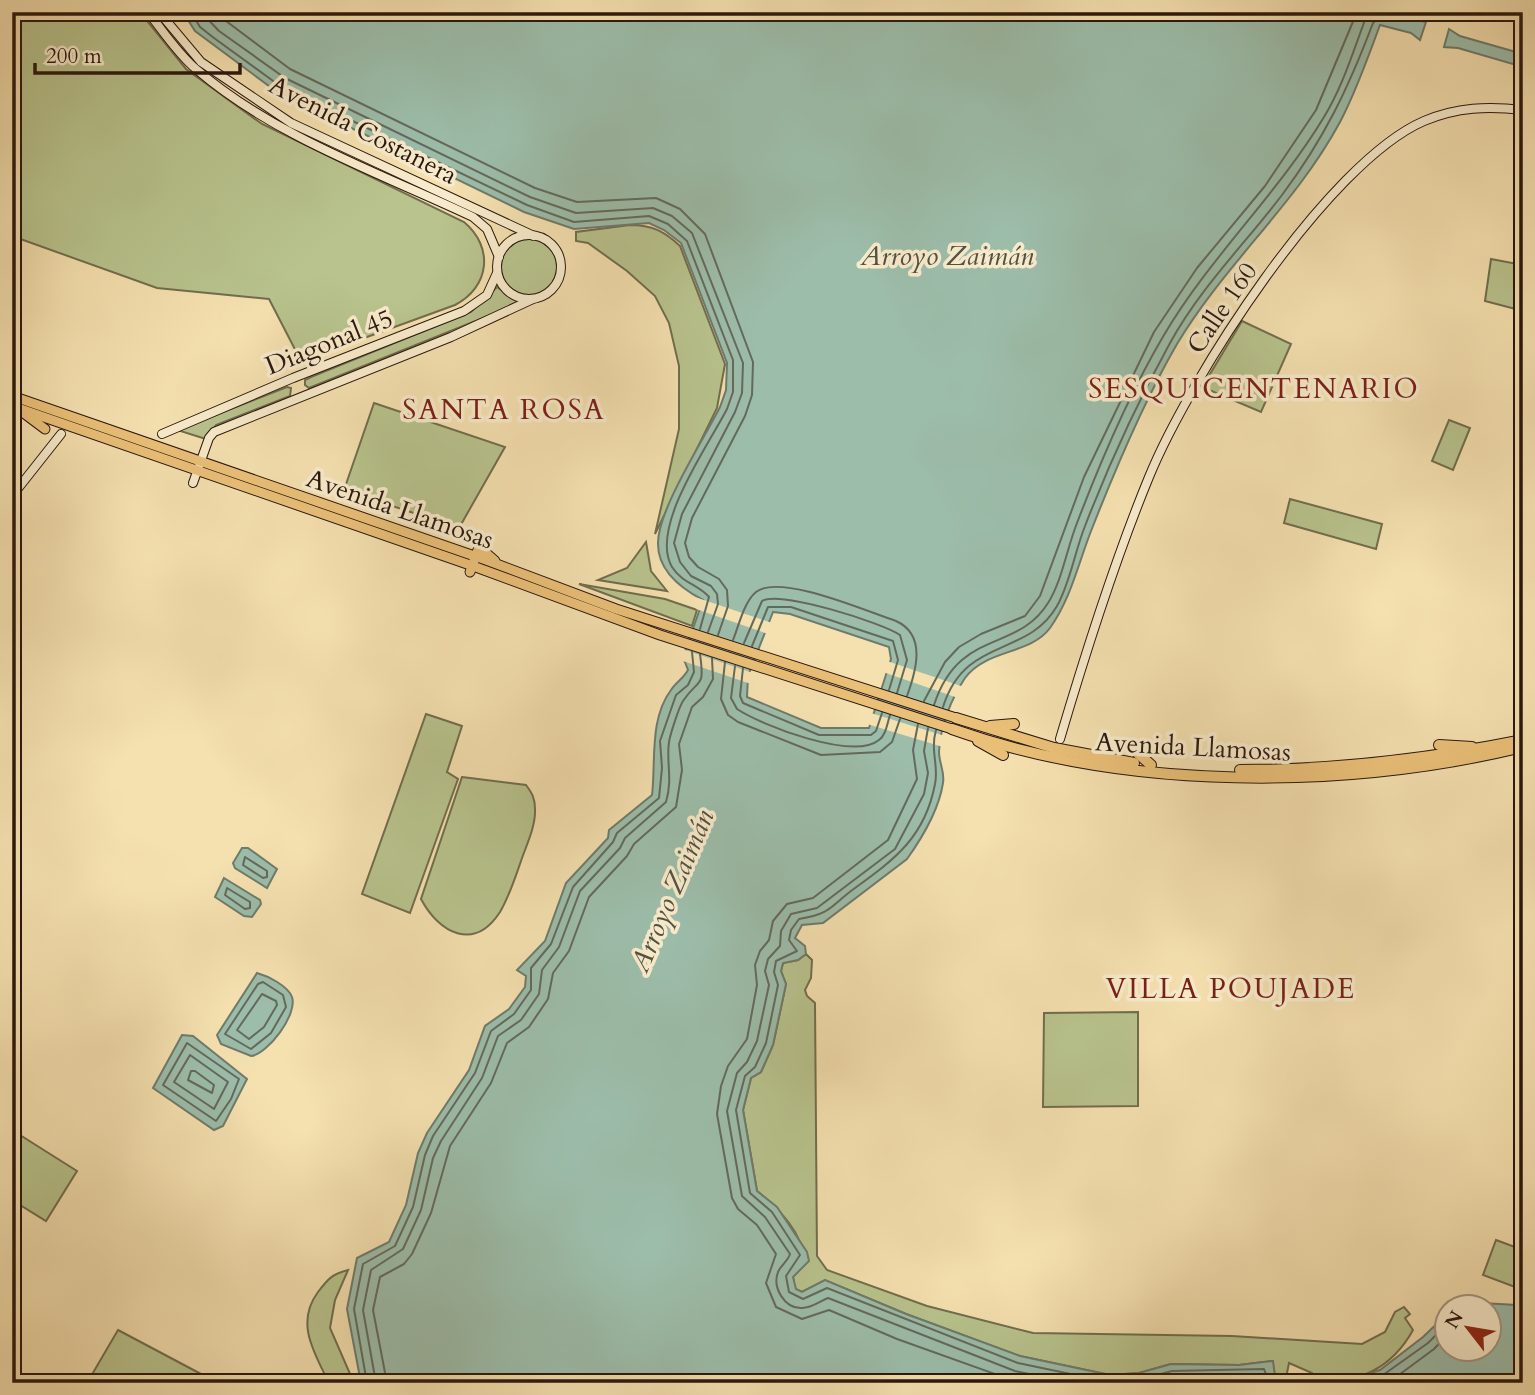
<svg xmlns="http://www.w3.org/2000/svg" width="1535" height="1395" font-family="Cardo,serif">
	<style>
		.green { fill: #b8c38d; stroke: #716d4e; stroke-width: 2 }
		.water { fill: #9cbdaa; stroke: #6e7b6c; stroke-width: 2; fill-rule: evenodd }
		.pier { fill: #f5e0af }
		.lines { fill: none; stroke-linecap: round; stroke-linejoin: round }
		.shore { stroke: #636a5c; stroke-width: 2 }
		.secondary-casing { stroke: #2a170f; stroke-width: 10 }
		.primary-casing { stroke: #2a170f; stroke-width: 11 }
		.trunk-casing { stroke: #2a170f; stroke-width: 12 }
		.secondary { stroke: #f8ebcb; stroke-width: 8 }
		.primary { stroke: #eac078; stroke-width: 9 }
		.trunk { stroke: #eac078; stroke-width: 10 }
		.labels { text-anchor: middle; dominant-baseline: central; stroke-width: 7; stroke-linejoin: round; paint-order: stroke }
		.street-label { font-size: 26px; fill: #2a170f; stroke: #f8ebcb }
		.water-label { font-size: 28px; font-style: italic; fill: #525145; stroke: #f8ebcb }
		.neighbourhood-label { font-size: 28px; letter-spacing: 2px; fill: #7a1f14; stroke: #f8ebcb }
	</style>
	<rect width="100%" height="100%" fill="#f5e0af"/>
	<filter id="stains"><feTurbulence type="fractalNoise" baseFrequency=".00286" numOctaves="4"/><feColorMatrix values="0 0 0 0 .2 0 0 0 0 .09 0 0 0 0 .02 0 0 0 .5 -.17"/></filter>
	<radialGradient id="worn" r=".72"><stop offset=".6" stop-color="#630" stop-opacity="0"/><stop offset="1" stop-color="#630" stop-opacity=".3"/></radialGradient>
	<g class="green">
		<path d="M12,12H140L186,69L262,124L464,222C494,247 490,287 455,305L301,361L269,299L157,288L12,236Z"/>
		<path d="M630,225C652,225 664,231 680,246L725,364L717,408L655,534L679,429V366L669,323L655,296L627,271L588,243L576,241V232Z"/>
		<circle cx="529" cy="267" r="28"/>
		<path d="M1491,259L1523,265V311L1485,301Z"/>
		<path d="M497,287L520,303L309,388L305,385V380L311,377L471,312Z"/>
		<path d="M1242,321L1291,344L1261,412L1209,390L1204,384Z"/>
		<path d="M287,387L291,388L290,396L216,425L206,439L177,430Z"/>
		<path d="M374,403L505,447L459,528L344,490Z"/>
		<path d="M1449,420L1470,428L1453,470L1432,461Z"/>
		<path d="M1290,499L1382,524L1376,549L1284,523Z"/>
		<path d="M646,542L651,571L667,591L598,580L627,568Z"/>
		<path d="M579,584L665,599L697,610L692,626Z"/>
		<path d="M426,714L462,726L447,772L458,779L410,913L362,894Z"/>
		<path d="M462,777L526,785C532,793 535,798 535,809C536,826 526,846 521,861C515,878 509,897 500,912C474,952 439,933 421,899Z"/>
		<path d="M806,954L812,960L811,978L805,990L807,996L815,1003L817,1256L827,1270L927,1306L1033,1333L1232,1336L1362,1344L1385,1332L1395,1312L1404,1307L1410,1314L1405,1318L1413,1330C1392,1368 1360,1383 1316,1383L1312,1373L1289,1363L1285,1383H1276L1272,1361L1239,1365L1171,1364L1139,1373L1110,1375L1020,1356L906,1314L825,1280L802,1292L795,1289L793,1277C796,1273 801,1269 802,1264C808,1237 777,1207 757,1191L743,1110L751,1078L761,1072L773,1045L786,984L781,971L783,963L798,960Z"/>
		<path d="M1138,1012V1106L1043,1107L1044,1013Z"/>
		<path d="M12,1130L77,1171L46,1221L12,1200Z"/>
		<path d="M1496,1240L1523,1250V1290L1483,1275Z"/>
		<path d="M348,1270L335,1300L330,1328L354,1383H329C314,1352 295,1323 318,1292C328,1279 332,1274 348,1270Z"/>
		<path d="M118,1330L218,1383H87Z"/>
	</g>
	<g class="water">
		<path d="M183,12H1383L1426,22L1420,40L1411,33L1380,25C1368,57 1356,92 1340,122C1296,204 1224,265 1177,344C1144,401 1117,465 1093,526C1079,560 1072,597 1050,628C1030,655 986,649 965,678C951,699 940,727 939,752C939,763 945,772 943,783C939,809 922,838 907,859L823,923L802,925L795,938L805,946L806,954L798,960L783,963L781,971L786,984L773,1045L761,1072L751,1078L743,1110L757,1191L777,1207L807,1252L809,1261L793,1277L796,1289L802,1292L825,1280L906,1314L1020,1356L1110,1375L1139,1373L1171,1364L1239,1365L1273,1361L1276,1383H361L347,1309L357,1258L389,1242L406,1205L418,1153L427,1133L469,1070L485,1026L509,1009L525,987L526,976L517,970L545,941L566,883L608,838L609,830L652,795C656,762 649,719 671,690C676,682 683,679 688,670L683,657L703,600C682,589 658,572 658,544C657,511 704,439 720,407L726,390L727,363L681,243L664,230L649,223L574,229L524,212L277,92L195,31ZM773,612L790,614L889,647L891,659L869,728H821L747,697L748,676Z"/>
		<path d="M1449,29L1460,36L1523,54V67L1458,48L1444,47Z"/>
		<path d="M242,848H248L277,869L267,888L235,868L233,863Z"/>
		<path d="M224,878L260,900L261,904L252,917L244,916L215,897Z"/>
		<path d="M257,973C268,976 288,986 292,997C298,1014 268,1054 251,1056L221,1044L217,1035Z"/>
		<path d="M182,1035L193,1036L247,1079L223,1126L214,1130L153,1088Z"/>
		<path d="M1463,1302L1517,1305L1523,1309L1520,1383H1337L1380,1370L1423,1337L1447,1314L1448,1350H1490V1308L1456,1307Z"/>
	</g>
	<g class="pier">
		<path d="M695,597L772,623L768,634L696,609L699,601Z"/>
		<path d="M682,649L753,673L751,684L680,660Z"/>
		<path d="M887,661L964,687L958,698L883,672Z"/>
		<path d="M871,713L945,736L943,747L867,724Z"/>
	</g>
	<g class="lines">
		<g class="shore">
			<path d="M191,12L200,27L214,38L280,86L527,205L574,222L649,216L668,224L687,241L733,360V392L727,409C708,446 649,528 672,567C682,583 699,585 709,597L700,629"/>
			<path d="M201,12L219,31L285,78L530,197L576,213L653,208L672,216L692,233L743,363L742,393L735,412L682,514L674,543L680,562L691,576L711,586L717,594L718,604L708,632"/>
			<path d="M214,12L290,69L535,188L577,202L656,198L680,209L705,234L753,362L752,395L745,416L692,518L685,543L689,557L698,567L719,579L727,590L728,606L718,635"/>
			<path d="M733,640C739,625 744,602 756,592C780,573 868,612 896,621C927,635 916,671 907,696"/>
			<path d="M744,643L762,601C779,590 883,623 900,635L907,660L897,693"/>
			<path d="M752,646L768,607H791L893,641L898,660L889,690"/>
			<path d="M725,662L721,699L728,715L738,722L821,755L880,752L892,742L900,719"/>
			<path d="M735,666L731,698L737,709C761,725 853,761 879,740C886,735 887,724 890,715"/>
			<path d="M743,668L740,696L743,703L819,735H871L876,731L882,713"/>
			<path d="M924,701L945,662L959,647L981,634L1025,616L1040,596L1084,477L1154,332L1197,268L1265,186L1316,110L1357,12"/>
			<path d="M934,705C959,628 1017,653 1048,603C1062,581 1067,548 1077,523C1101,460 1129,394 1164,335C1210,257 1277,195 1324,117C1342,88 1353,52 1365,20L1371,12"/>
			<path d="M943,707C965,636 1027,658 1057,606C1070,583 1075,551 1085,526C1109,464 1138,401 1170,343C1200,288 1244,245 1282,195C1324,139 1348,89 1373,23L1384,12"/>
			<path d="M918,724L913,750L917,779L888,840L813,898L787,904L773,921L769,940L760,951L755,965L757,985L747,1039L728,1066L721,1086L717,1114L732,1198L738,1209L757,1225L776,1254L766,1283L776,1307L802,1319L829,1310L897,1339L1020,1383"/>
			<path d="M928,728L924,751L928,773L924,794L895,849L817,908L791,914L781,931L780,946L768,959L765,971L769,985L757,1041L747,1062L737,1073L727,1111L742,1196L765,1217L790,1254C788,1261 781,1265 778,1272C772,1288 785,1309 802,1308C812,1308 820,1301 828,1298L1015,1371L1073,1383"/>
			<path d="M936,730C930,751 939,766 935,784C925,837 895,859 855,888C830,906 832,914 799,919L791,930L789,940L797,951L776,961L774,972L778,985L766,1043L755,1067L745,1076L736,1110L750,1193L772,1212L800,1255L786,1276L789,1292L803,1299L827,1288L1018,1363L1109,1382L1139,1380L1172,1371L1264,1369L1269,1383"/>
			<path d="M245,857L267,871V877L263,878L243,865Z"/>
			<path d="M227,888L250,902V908L245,909L225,895Z"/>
			<path d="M263,982L283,995L286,1007L271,1033L251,1049L225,1034L258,984Z"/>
			<path d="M262,994L276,1001L277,1005L264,1027L249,1039L237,1030Z"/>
			<path d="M187,1043L239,1079L231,1099L216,1121L163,1085Z"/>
			<path d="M190,1055L228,1082L214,1109L174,1082Z"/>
			<path d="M191,1071H195L214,1085L212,1093L188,1080Z"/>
			<path d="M367,1383L354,1309L363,1264L395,1246L413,1207L425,1155L433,1136L475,1073L491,1031L514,1014L531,990V968L551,944L573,887L613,842L617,833L659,798L662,768L660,741L676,695L688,685L694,672L692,652"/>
			<path d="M376,1383L363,1310L371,1270L403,1249L421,1210L433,1158L441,1141L482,1078L498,1036L521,1020L539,994L542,970L559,947L580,891L620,848L625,838L666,802C673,779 666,761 669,742C670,735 679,707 683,701C699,677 705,690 700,654"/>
			<path d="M387,1383L373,1310L380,1277L404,1264L412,1254L431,1213L450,1146L491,1083L507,1043L529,1027L548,999L553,973L569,951L589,897L627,856L634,844L676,807L682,770L679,744L692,707L703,697L713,679L712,658"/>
			<path d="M1162,1383L1173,1380L1256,1379L1260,1383"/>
			<path d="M1356,1383L1383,1375L1428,1343L1448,1323"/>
			<path d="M1388,1383L1434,1349L1448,1334"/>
		</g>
		<g class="secondary-casing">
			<g id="secondary">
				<path d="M148,12C163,31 178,54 196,69C275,137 380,173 473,217L487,229L499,257"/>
				<path d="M159,12L201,62L291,123L534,236"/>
				<circle cx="529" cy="267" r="32"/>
				<path d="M162,434L293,378L464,311L487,295L497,273"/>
				<path d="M193,483L209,438L214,432L451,337L533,299"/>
				<path d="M12,496L61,434"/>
				<path d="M1060,739C1086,651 1114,562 1149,477C1189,379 1327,163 1424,121C1457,107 1488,106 1523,110"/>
			</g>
		</g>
		<g class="primary-casing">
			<g id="primary">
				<path d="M12,396L486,560L616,609L956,718"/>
				<path d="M12,406L473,566L660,635L952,729"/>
				<path d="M21,411L45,429"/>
				<path d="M470,572L479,547L495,561"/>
			</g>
		</g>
		<g class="trunk-casing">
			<g id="trunk">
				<path d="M956,718L1054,748L1134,763"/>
				<path d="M990,726L1014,724"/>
				<path d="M952,729C1127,791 1343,790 1523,747"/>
				<path d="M978,741L1003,755"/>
				<path d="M1439,745L1472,747"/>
				<path d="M1133,749L1151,765"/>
				<path d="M1240,770C1336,770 1429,759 1523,740"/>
			</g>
		</g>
		<use href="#secondary" class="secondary"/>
		<use href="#primary" class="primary"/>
		<use href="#trunk" class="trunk"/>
	</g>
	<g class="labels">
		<g class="street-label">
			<text transform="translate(363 130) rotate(27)">Avenida Costanera</text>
			<text transform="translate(1222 308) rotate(-56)">Calle 160</text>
			<text transform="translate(329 342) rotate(-22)">Diagonal 45</text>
			<text transform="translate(400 509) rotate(19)">Avenida Llamosas</text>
			<text transform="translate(1193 747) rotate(3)">Avenida Llamosas</text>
		</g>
		<g class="water-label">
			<text x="947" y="256">Arroyo Zaimán</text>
			<text transform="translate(672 891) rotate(-67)">Arroyo Zaimán</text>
		</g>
		<g class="neighbourhood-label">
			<text x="1254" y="389">SESQUICENTENARIO</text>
			<text x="504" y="410">SANTA ROSA</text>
			<text x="1231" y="989">VILLA POUJADE</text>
		</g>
	</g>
	<rect width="1535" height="1395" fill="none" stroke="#f5e0af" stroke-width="42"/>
	<rect x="14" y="14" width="1507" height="1367" fill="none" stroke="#2a170f" stroke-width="3.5"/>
	<rect x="21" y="21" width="1493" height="1353" fill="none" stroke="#2a170f" stroke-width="2"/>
	<g transform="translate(1468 1328) rotate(301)"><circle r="33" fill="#f8ebcb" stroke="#a69680" stroke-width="2"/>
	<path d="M0-5L12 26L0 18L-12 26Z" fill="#8f2418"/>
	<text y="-10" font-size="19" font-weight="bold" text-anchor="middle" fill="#2a170f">N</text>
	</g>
	<path d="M35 63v10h205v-10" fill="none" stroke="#2a170f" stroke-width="3.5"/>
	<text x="46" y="63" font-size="21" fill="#2a170f" stroke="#f8ebcb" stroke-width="5" paint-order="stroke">200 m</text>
	<rect width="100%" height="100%" filter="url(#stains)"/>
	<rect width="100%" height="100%" fill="url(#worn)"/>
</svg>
